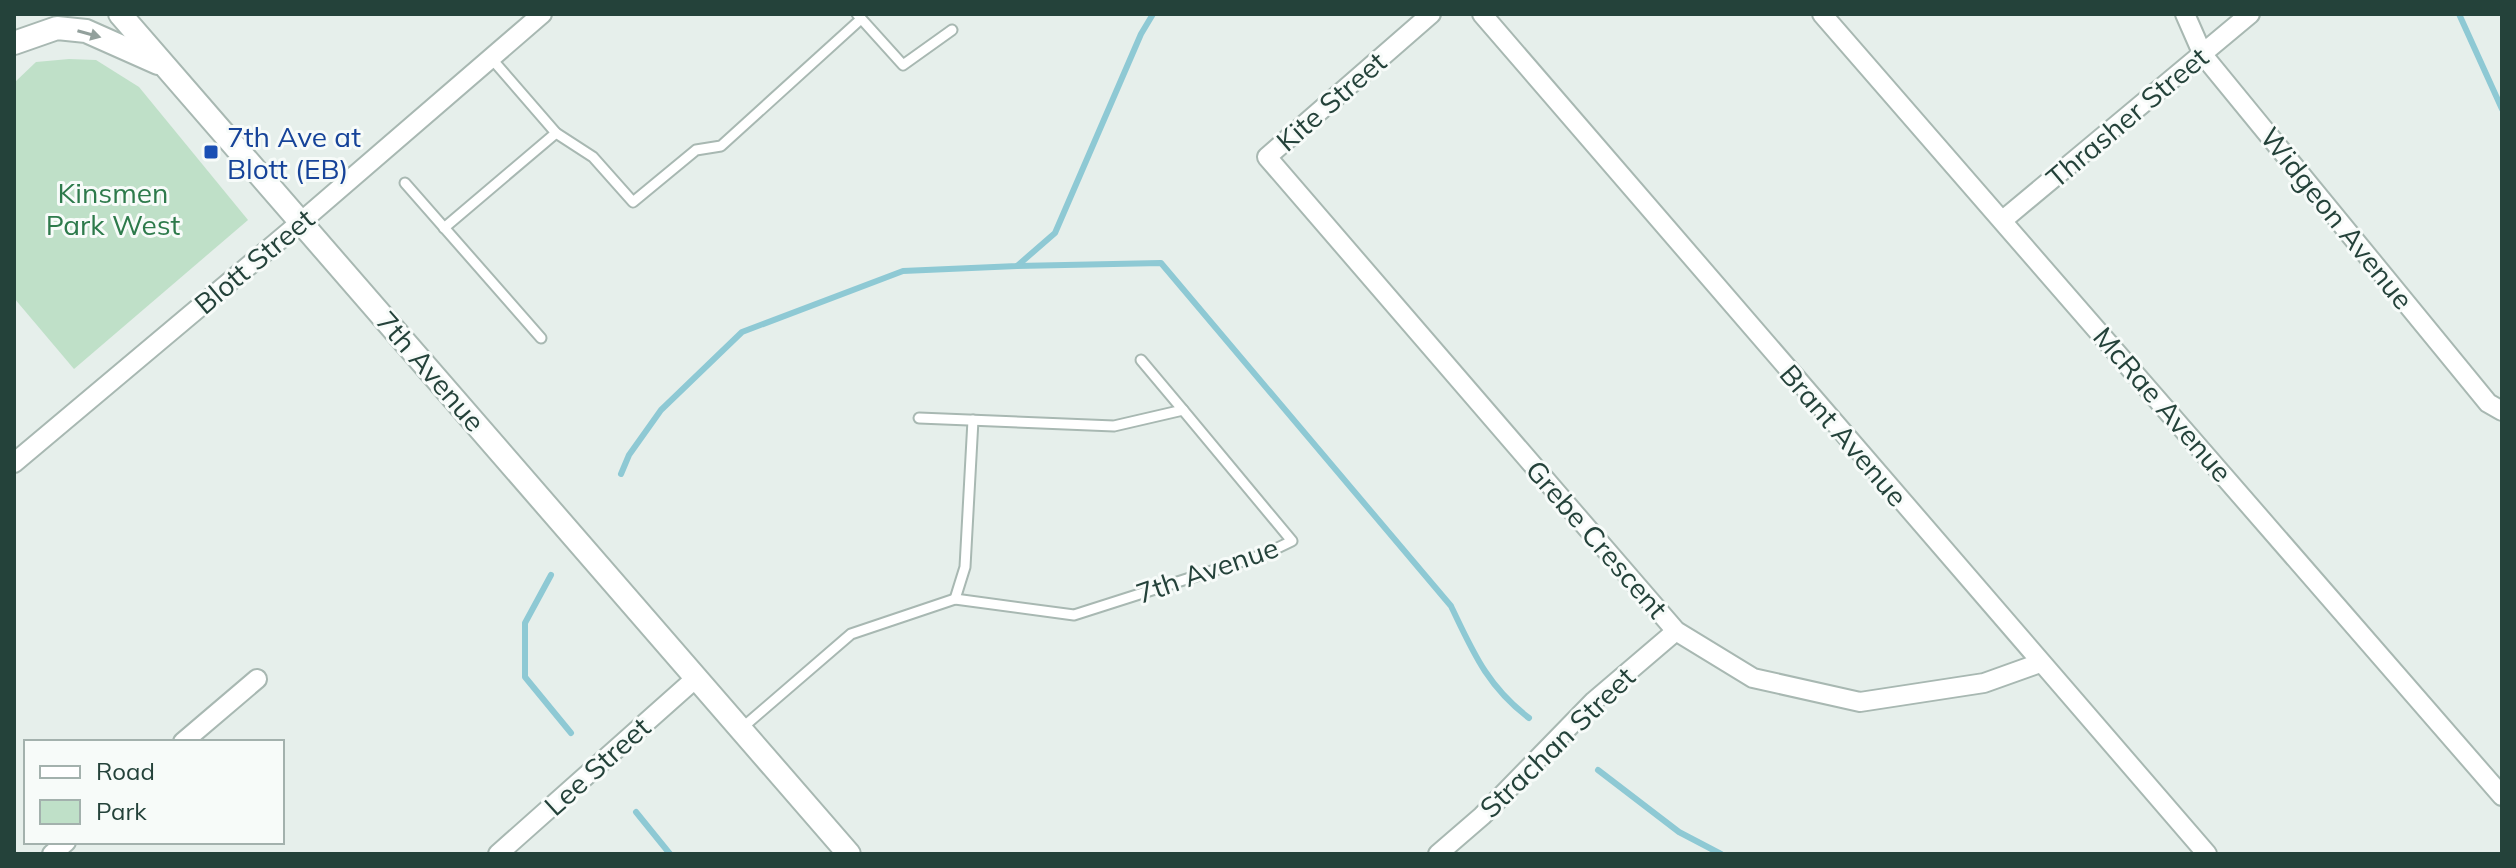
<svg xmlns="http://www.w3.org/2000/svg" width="2516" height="868" font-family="Mulish,sans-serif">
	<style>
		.green { fill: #bfe0c8 }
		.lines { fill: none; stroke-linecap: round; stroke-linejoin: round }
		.stream { stroke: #8ec9d4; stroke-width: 6 }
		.service-casing { stroke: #a8b8b2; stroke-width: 13 }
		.minor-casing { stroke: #a8b8b2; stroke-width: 22 }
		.tertiary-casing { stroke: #a8b8b2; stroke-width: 26 }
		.service { stroke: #fff; stroke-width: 9 }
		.minor { stroke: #fff; stroke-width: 18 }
		.tertiary { stroke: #fff; stroke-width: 22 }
		.oneway { fill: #92a09c }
		.transit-dot { fill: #1a4fb4; stroke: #f7fbf9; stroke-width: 3 }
		.labels { text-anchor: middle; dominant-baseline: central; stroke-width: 6; stroke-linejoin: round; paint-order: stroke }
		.street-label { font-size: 28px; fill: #24423a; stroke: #f7fbf9 }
		.transit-label { font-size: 28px; fill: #164399; stroke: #f7fbf9; text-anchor: start }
		.park-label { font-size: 28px; fill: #2d7a4b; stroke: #f7fbf9 }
	</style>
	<rect width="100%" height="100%" fill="#e6efeb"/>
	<path class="green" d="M69,59L96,60L139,87L248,220L74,369L14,298V83L36,62Z"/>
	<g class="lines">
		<g class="stream">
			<path d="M2459,14L2502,109"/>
			<path d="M1017,266L1161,263L1451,606C1473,652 1487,686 1529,718"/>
			<path d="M621,474L629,455L661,410L742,332L903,271L1017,266L1055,233L1141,34L1153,14"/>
			<path d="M551,575L525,623V677L571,733"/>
			<path d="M1598,770L1679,832L1721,854"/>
			<path d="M636,812L670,854"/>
		</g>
		<g class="service-casing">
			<g id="service">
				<path d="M857,14L903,65L952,30"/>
				<path d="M491,58L556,133L593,157L633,202L696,150L721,146L861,19"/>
				<path d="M405,183L541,338"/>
				<path d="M444,228L556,133"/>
				<path d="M1141,360L1183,410"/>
				<path d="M955,599L965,567L973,420"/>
				<path d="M742,728L851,634L955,599L1074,615L1265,554L1292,541L1183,410L1114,426L919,418"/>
			</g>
		</g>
		<g class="minor-casing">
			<g id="minor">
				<path d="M1431,14L1267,157L1676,631L1753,678L1860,702L1984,683L2040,663"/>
				<path d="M1482,14L2207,854"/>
				<path d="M1822,14L2502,796"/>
				<path d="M2185,14L2203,55L2488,403L2502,411"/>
				<path d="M2003,220L2250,14"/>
				<path d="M14,463L302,221L542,14"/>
				<path d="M183,742L257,679"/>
				<path d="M52,854L66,842"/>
				<path d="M498,854L696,678"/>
				<path d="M1438,854L1482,816L1594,701L1676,631"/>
			</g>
		</g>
		<g class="tertiary-casing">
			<g id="tertiary">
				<path d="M120,14L849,854"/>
				<path d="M14,43L57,28L86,31L158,63"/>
			</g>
		</g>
		<use href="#service" class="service"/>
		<use href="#minor" class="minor"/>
		<use href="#tertiary" class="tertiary"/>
	</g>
	<defs><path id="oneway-solid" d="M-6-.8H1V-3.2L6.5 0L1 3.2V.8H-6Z" transform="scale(2)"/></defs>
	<use class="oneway" href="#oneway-solid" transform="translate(89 34) rotate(16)"/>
	<rect class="transit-dot" x="203" y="144" width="16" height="16" rx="4"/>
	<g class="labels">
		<g class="street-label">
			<text transform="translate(1331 101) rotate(-41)">Kite Street</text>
			<text transform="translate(2127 117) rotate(-40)">Thrasher Street</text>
			<text transform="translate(2337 218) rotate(51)">Widgeon Avenue</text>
			<text transform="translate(254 261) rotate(-40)">Blott Street</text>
			<text transform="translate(431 371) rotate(49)">7th Avenue</text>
			<text transform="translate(2163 404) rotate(49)">McRae Avenue</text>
			<text transform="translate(1844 435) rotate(49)">Brant Avenue</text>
			<text transform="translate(1597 539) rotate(49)">Grebe Crescent</text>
			<text transform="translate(1207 570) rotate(-19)">7th Avenue</text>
			<text transform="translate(1557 742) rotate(-44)">Strachan Street</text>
			<text transform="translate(597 766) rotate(-42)">Lee Street</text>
		</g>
		<g class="transit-label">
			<text x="227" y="136">7th Ave at<tspan x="227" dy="32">Blott (EB)</tspan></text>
		</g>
		<g class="park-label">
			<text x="113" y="192">Kinsmen<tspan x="113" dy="32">Park West</tspan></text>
		</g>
	</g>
	<rect width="2516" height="868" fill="none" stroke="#24423a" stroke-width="32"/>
	<rect x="24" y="740" width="260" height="104" fill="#f7fbf9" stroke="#a3b1ad" stroke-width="2"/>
	<rect x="40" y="766" width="40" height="12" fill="#ffffff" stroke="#a3b1ad" stroke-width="2"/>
	<text x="96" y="780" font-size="24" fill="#24423a">Road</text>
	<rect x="40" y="800" width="40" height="24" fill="#bfe0c8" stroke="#a3b1ad" stroke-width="2"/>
	<text x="96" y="820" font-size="24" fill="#24423a">Park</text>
</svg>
